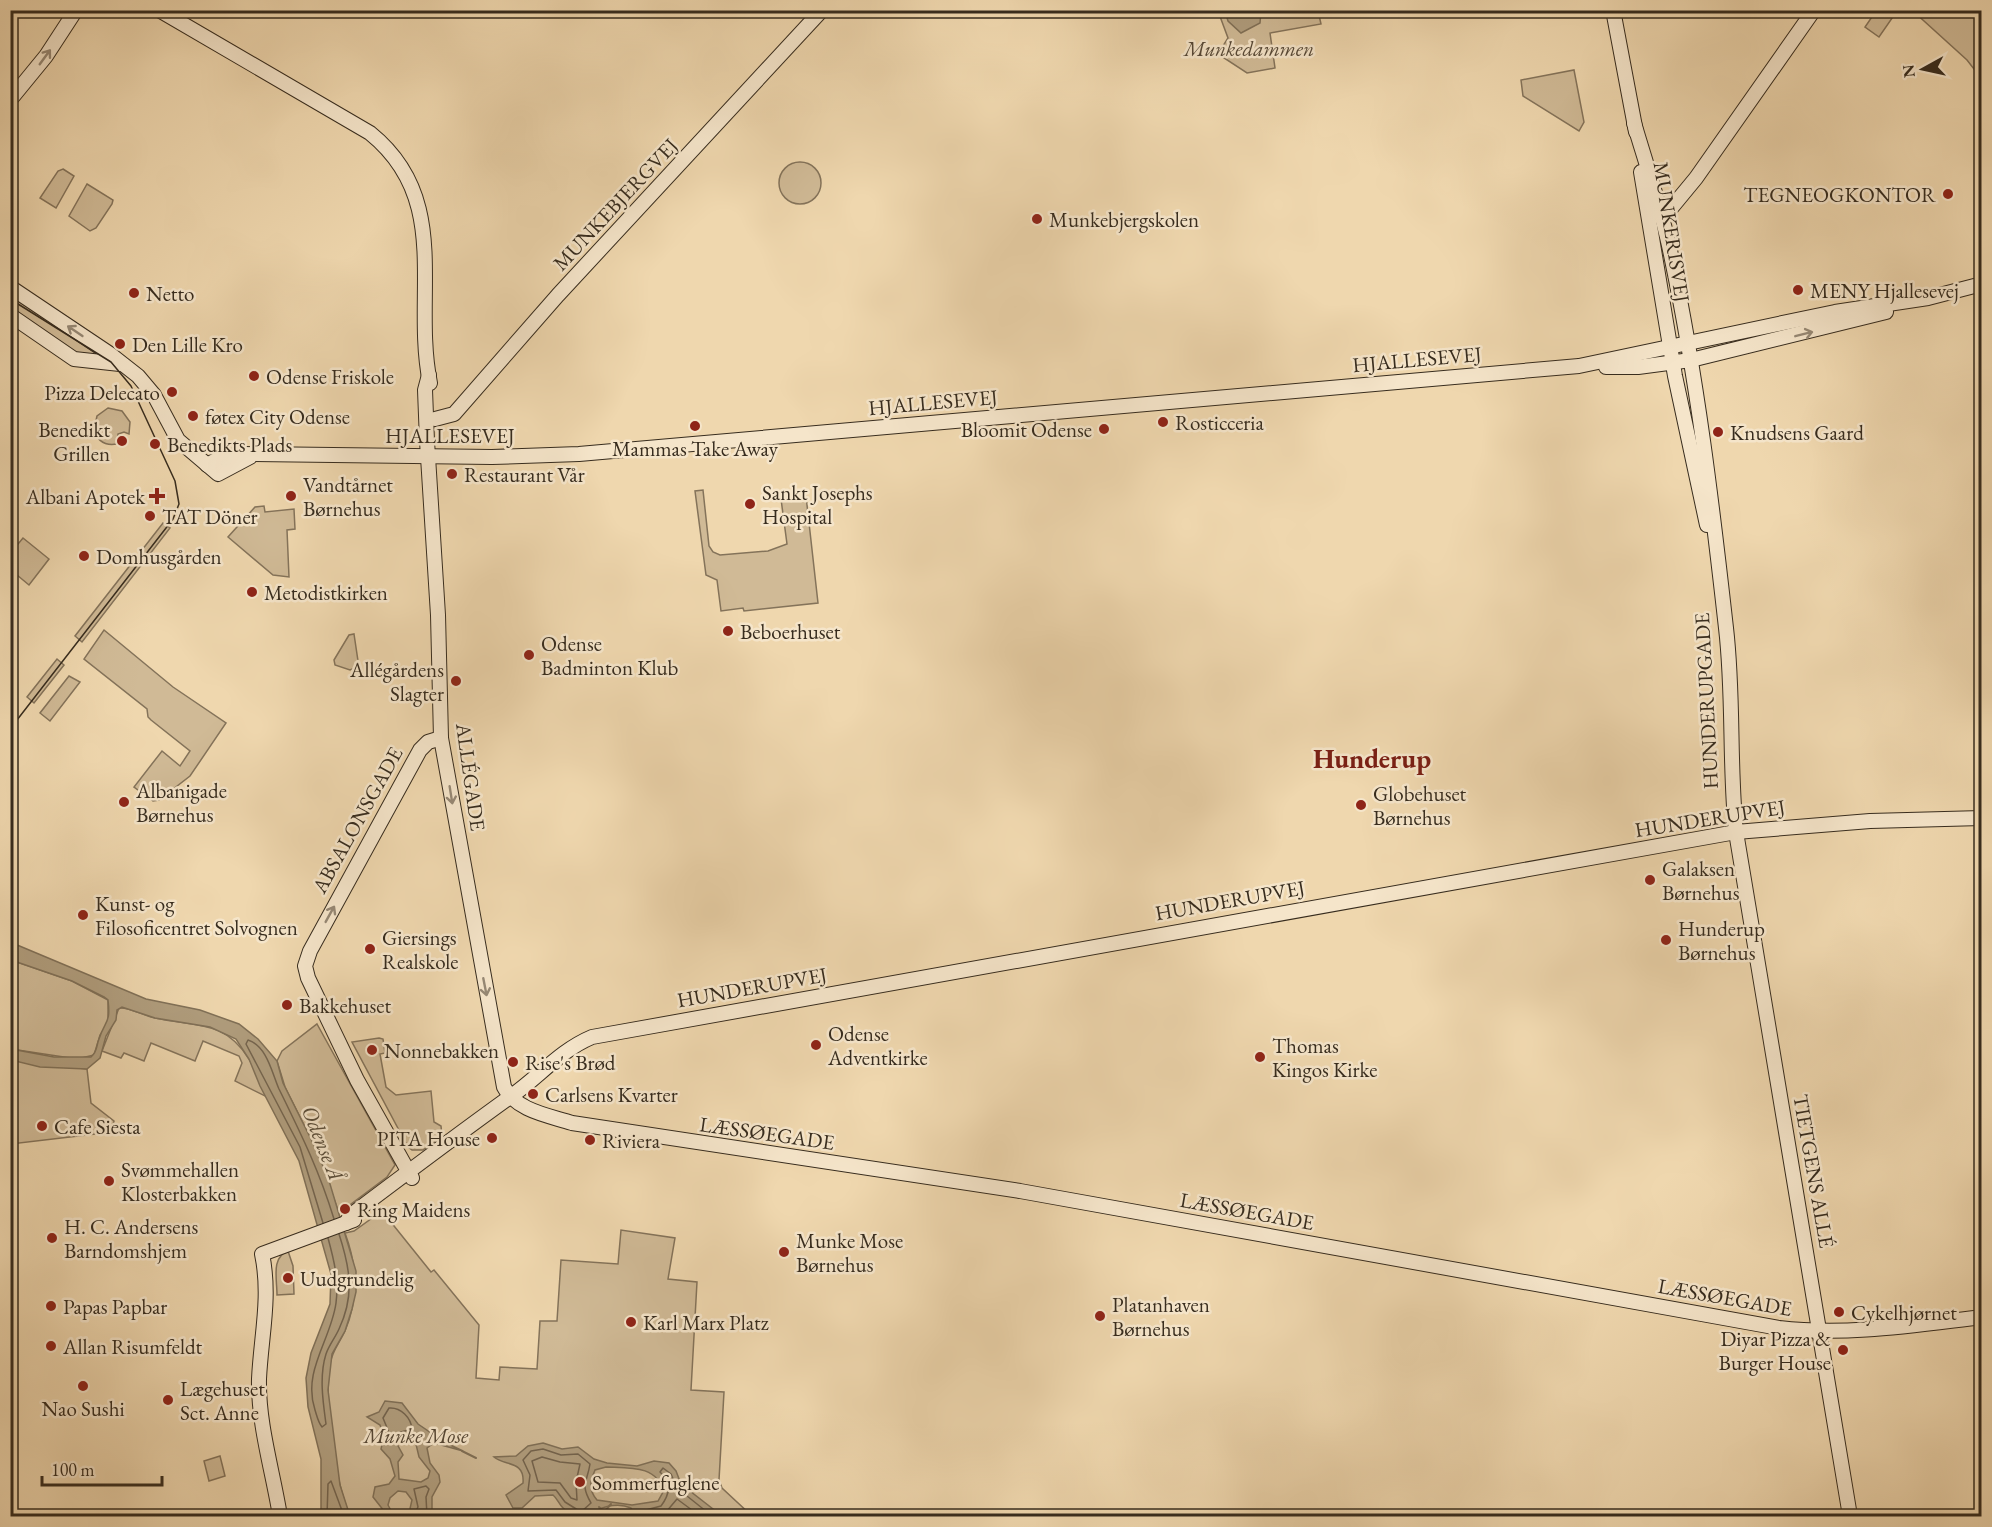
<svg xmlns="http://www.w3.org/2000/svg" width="1992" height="1527" font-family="'EB Garamond',serif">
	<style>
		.green { fill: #d0ba96; stroke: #84735a; stroke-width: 1.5 }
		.water { fill: #b09d7d; stroke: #807057; stroke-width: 1.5; fill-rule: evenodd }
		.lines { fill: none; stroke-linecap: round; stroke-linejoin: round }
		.shore { stroke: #74644e; stroke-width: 1.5 }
		.stream { stroke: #807057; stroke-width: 2 }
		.secondary-casing { stroke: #372c1e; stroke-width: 16 }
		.secondary { stroke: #f5e5ca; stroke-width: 14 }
		.tram { stroke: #372c1e; stroke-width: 1.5 }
		.oneway { stroke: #968874 }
		.poi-dot { fill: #8f2418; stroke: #f5e5ca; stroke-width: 2 }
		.labels { text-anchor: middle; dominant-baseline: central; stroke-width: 5; stroke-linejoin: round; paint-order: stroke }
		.park-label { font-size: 21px; font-style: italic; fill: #564836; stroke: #f5e5ca }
		.poi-label { font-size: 21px; fill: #372c1e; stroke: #f5e5ca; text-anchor: start }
		.street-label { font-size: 21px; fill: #372c1e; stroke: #f5e5ca }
		.water-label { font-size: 22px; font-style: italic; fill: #5b4e3a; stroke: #f5e5ca }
		.district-label { font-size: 27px; font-weight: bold; fill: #7a1f14; stroke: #f5e5ca }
	</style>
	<rect width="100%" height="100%" fill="#efd7ae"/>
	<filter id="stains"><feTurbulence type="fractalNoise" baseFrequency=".00333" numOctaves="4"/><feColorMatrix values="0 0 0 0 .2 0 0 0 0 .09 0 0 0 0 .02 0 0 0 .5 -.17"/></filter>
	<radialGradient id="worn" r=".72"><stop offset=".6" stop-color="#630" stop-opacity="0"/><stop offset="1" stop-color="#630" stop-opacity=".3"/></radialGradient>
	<g class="green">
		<path d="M1218,11H1318L1321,24L1270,33L1275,68L1247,73L1218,54L1228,38Z"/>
		<path d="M1876,11H1897L1879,37L1865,27Z"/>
		<path d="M1913,11H1981V78L1967,60Z"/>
		<path d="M1574,70L1584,122L1579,131L1523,96L1521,80Z"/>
		<circle cx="800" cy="183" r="21"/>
		<path d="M63,169L74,176L56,208L40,198L58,171Z"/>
		<path d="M87,184L113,200L112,204L96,228L90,231L69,216Z"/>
		<path d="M10,291L103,355L77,356L11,312Z"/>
		<path d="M108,408L122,411L130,422L129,434L124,432L118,434L117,444C105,446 97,441 94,429L97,416Z"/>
		<path d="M703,490L709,546L713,552L720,555L768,551L787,544L781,499L806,496L818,603L744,611L743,608L721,611L717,580L706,575L695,491Z"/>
		<path d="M264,506L265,512L294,509L295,529L287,530L289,577L273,575L228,537L255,507Z"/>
		<path d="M163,523L170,528L82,642L75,636Z"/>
		<path d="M23,538L49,559L29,585L11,570V549L13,550Z"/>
		<path d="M104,630L173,687L226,723L190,776L159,800L153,801L134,787L162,751L180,766L190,751L151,720L148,717L147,709L84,659Z"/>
		<path d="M354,634L358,661L355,668L350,670L335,665L334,660L349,635Z"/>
		<path d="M57,659L64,665L34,703L27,697Z"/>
		<path d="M69,676L80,682L50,721L40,713Z"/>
		<path d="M11,960L72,981L108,1000V1024L100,1035L94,1055L77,1059L11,1049Z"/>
		<path d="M119,1008C131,1007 143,1016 155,1018C195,1027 224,1019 249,1059C257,1071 259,1084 267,1097L235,1081L242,1063L239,1056L203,1041L195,1061L151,1043L144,1061L124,1053L121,1058L102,1051Z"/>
		<path d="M317,1024L395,1165L387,1177L339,1213L317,1151L285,1087L277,1061L282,1051Z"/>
		<path d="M379,1038L383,1039L385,1053L380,1054L386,1087L396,1095L431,1091L434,1122L441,1126L442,1136L423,1150H412L408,1147L352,1042Z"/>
		<path d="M10,1060L87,1069L91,1103L114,1121L112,1132L11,1144Z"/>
		<path d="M382,1211L431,1272L434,1270L479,1325L476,1378L499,1380L500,1367L537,1369L540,1321H557L561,1260L618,1264L621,1230L675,1238L668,1279L697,1282L691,1390L724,1392L719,1480L722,1488L752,1516H350C335,1481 324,1402 330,1364C332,1351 340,1342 345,1331C359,1298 357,1265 345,1233L354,1231Z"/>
		<path d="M288,1251L293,1266L294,1294L277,1295C277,1279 271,1257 288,1251Z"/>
		<path d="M220,1456L225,1476L209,1481L204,1461Z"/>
	</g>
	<g class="water">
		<path d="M1225,11H1261L1260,23L1241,33L1228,21Z"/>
		<path d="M10,942L146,999L200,1010L239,1024L258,1039L277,1061L283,1083L317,1151L330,1184L356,1271V1292L352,1309L345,1331L332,1354L328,1390L340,1485L350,1516H321V1459L308,1407L306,1378L311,1353L330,1304L331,1274L299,1161L260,1086L249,1059L236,1039L210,1027L155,1018L122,1007L117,1010L116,1020L106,1036L100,1058L87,1069L40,1067L11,1060V1049L54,1057H91C98,1051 96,1046 99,1039C105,1020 111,1024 108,1000L104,997L72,981L11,960Z"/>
		<path d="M385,1401L402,1403L418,1424L446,1443L463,1451L434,1443L427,1448L430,1463L439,1475L440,1482L432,1497V1516H388L373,1497L375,1487L389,1484L395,1476L390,1459L381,1449L384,1436L380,1425L367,1417L379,1412ZM405,1436L415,1440L419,1457L430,1471L428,1478L421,1482L399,1479L398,1462L403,1455L397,1444L400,1437ZM398,1491L406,1492L412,1500L409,1513L402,1516L393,1514L388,1505L390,1498Z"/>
		<path d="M543,1443L562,1449L578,1447L594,1459L607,1463L637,1466L654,1461L669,1463L676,1471L681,1484L722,1516H635L631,1508C606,1497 586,1523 568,1512C559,1507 559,1500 553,1495L535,1496L522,1508H513L506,1495L523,1483C525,1460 504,1466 494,1457L516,1456L528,1446ZM606,1467C629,1468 658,1465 663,1492L658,1501L632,1505L597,1500C588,1489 590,1482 595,1470Z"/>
	</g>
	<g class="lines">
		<g class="shore">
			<path d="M323,1223L300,1147L246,1044L248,1040C267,1046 272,1073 279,1089C301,1134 319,1170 334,1219"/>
			<path d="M328,1238C334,1260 339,1280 336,1303C331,1340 302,1371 315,1410C317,1416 318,1422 322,1427L326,1424C323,1402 319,1376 326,1354C329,1345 335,1338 339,1329C355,1295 350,1268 339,1234"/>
			<path d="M389,1408C401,1407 411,1418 412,1429L390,1435L383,1418Z"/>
			<path d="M543,1449L561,1455L578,1454L590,1464C587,1483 580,1484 591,1503L581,1512L565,1502L556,1490L528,1491L530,1475L523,1460L531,1451Z"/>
			<path d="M542,1457L560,1462L580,1464L576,1482L577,1500L571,1498L560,1483L538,1482L532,1461Z"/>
			<path d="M327,1516L328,1484L331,1481L344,1516"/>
			<path d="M413,1516L418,1507L414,1489L426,1486L429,1489L426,1497L427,1516"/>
			<path d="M640,1516L642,1511L661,1506C670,1494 672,1483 660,1472L663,1468L671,1474L677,1488L712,1516"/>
			<path d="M651,1516L666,1512L677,1499L700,1516"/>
		</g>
		<g class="stream">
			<path d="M462,1451L476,1458"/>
			<path d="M599,1507L604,1512L611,1504"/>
		</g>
		<g class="secondary-casing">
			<g id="secondary">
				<path d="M159,10L370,133C453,200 412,293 430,383"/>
				<path d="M1613,10L1636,132"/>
				<path d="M10,100L46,56L76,10"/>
				<path d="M1634,123C1647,167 1662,210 1671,255C1697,378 1712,503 1726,628C1734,696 1729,764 1736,832L1850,1516"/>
				<path d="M1641,172L1675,376L1707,525"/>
				<path d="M1663,218L1696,178L1814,10"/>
				<path d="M10,287L110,354L138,376L154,395L178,440L218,474L250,457"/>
				<path d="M10,315L74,359L120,364"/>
				<path d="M1606,367H1638L1691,360L1886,312"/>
				<path d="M429,375L425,390L427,441L438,615L441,738L504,1087C517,1111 547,1115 572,1123L1020,1191L1779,1328C1847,1336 1914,1325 1982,1317"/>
				<path d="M435,419L454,414L558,295L822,10"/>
				<path d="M207,465L220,458L244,454L492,457L579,454L1579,366L1835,312L1928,298L1982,284"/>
				<path d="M412,1178L357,1080L308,978L305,966L310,951L420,750L428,742L441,738"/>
				<path d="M346,1223L351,1215C404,1175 457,1135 510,1097C539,1077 559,1051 592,1037L1736,832L1870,821L1982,818"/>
				<path d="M280,1516C273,1472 258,1424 259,1379C261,1336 271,1297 262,1254L354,1220"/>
			</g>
		</g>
		<use href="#secondary" class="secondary"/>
		<path class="tram" d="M10,299L111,362L131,386L175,481L179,504L173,519L10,729"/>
	</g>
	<defs><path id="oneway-shaft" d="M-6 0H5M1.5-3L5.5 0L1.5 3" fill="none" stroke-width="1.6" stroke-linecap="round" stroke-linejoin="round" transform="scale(1.5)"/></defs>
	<g class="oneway">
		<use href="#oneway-shaft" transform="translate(45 57) rotate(-54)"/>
		<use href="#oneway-shaft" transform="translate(75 331) rotate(-146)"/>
		<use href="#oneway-shaft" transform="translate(1804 334) rotate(-14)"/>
		<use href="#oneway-shaft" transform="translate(451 795) rotate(81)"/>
		<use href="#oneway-shaft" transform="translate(330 914) rotate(-61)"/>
		<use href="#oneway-shaft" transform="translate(485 987) rotate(79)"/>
	</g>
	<g class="poi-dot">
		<circle cx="1948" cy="194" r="6"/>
		<circle cx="1037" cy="219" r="6"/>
		<circle cx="1798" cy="290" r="6"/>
		<circle cx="134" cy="293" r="6"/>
		<circle cx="120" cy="344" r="6"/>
		<circle cx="254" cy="376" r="6"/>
		<circle cx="172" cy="392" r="6"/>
		<circle cx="193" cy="416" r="6"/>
		<circle cx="1163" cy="422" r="6"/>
		<circle cx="695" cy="426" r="6"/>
		<circle cx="1104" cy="429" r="6"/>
		<circle cx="1718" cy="432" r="6"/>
		<circle cx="122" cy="441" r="6"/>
		<circle cx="155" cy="444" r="6"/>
		<circle cx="452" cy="474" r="6"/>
		<path d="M154 487h6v6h6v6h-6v6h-6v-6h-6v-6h6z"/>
		<circle cx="291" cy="496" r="6"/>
		<circle cx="750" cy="504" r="6"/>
		<circle cx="150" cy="516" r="6"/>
		<circle cx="84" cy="556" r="6"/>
		<circle cx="252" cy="592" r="6"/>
		<circle cx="728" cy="631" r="6"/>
		<circle cx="529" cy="655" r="6"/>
		<circle cx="456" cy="681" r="6"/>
		<circle cx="124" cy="802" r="6"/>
		<circle cx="1361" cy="805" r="6"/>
		<circle cx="1650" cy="880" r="6"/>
		<circle cx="83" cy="915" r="6"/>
		<circle cx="1666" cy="940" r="6"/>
		<circle cx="370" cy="949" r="6"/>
		<circle cx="287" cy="1005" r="6"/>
		<circle cx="816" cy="1045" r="6"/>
		<circle cx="372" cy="1050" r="6"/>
		<circle cx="1260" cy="1057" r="6"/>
		<circle cx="513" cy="1062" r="6"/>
		<circle cx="533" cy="1094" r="6"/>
		<circle cx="42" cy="1126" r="6"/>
		<circle cx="492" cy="1138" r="6"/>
		<circle cx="590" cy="1140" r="6"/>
		<circle cx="109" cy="1181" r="6"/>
		<circle cx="345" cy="1209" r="6"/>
		<circle cx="52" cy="1238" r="6"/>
		<circle cx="784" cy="1252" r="6"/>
		<circle cx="288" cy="1278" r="6"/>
		<circle cx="51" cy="1306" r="6"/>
		<circle cx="1839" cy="1312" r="6"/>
		<circle cx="1100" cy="1316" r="6"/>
		<circle cx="631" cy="1322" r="6"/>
		<circle cx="51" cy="1346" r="6"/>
		<circle cx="1843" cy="1350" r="6"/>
		<circle cx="83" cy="1386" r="6"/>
		<circle cx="168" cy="1400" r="6"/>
		<circle cx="580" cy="1482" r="6"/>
	</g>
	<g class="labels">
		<g class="park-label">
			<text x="1249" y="48">Munkedammen</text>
			<text x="416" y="1435">Munke Mose</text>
		</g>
		<g class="poi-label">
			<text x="1936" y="194" text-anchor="end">TEGNEOGKONTOR</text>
			<text x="1049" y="219">Munkebjergskolen</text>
			<text x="1810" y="290">MENY Hjallesevej</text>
			<text x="146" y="293">Netto</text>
			<text x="132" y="344">Den Lille Kro</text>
			<text x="266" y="376">Odense Friskole</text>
			<text x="160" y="392" text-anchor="end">Pizza Delecato</text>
			<text x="205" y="416">føtex City Odense</text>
			<text x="1175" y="422">Rosticceria</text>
			<text x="110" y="429" text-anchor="end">Benedikt<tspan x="110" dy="24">Grillen</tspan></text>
			<text x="1092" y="429" text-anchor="end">Bloomit Odense</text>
			<text x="1730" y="432">Knudsens Gaard</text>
			<text x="167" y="444">Benedikts Plads</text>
			<text x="695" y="448" text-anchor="middle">Mammas Take Away</text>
			<text x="464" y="474">Restaurant Vår</text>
			<text x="303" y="484">Vandtårnet<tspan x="303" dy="24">Børnehus</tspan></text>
			<text x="762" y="492">Sankt Josephs<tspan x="762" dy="24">Hospital</tspan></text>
			<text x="145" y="496" text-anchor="end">Albani Apotek</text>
			<text x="162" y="516">TAT Döner</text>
			<text x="96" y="556">Domhusgården</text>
			<text x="264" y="592">Metodistkirken</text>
			<text x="740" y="631">Beboerhuset</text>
			<text x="541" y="643">Odense<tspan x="541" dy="24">Badminton Klub</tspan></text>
			<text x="444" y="669" text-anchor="end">Allégårdens<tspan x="444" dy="24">Slagter</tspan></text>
			<text x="136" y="790">Albanigade<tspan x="136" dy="24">Børnehus</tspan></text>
			<text x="1373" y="793">Globehuset<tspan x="1373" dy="24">Børnehus</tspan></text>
			<text x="1662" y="868">Galaksen<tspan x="1662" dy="24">Børnehus</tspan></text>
			<text x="95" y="903">Kunst- og<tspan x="95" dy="24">Filosoficentret Solvognen</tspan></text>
			<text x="1678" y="928">Hunderup<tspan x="1678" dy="24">Børnehus</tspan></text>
			<text x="382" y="937">Giersings<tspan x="382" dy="24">Realskole</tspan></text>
			<text x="299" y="1005">Bakkehuset</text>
			<text x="828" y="1033">Odense<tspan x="828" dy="24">Adventkirke</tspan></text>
			<text x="1272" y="1045">Thomas<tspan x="1272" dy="24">Kingos Kirke</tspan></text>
			<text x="384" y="1050">Nonnebakken</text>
			<text x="525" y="1062">Rise's Brød</text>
			<text x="545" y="1094">Carlsens Kvarter</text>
			<text x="54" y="1126">Cafe Siesta</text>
			<text x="480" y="1138" text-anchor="end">PITA House</text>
			<text x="602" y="1140">Riviera</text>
			<text x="121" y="1169">Svømmehallen<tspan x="121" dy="24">Klosterbakken</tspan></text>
			<text x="357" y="1209">Ring Maidens</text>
			<text x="64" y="1226">H. C. Andersens<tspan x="64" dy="24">Barndomshjem</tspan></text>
			<text x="796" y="1240">Munke Mose<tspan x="796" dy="24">Børnehus</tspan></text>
			<text x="300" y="1278">Uudgrundelig</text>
			<text x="1112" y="1304">Platanhaven<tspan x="1112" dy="24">Børnehus</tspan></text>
			<text x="63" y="1306">Papas Papbar</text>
			<text x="1851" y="1312">Cykelhjørnet</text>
			<text x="643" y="1322">Karl Marx Platz</text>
			<text x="1831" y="1338" text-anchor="end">Diyar Pizza &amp;<tspan x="1831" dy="24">Burger House</tspan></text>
			<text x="63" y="1346">Allan Risumfeldt</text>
			<text x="180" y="1388">Lægehuset<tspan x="180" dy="24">Sct. Anne</tspan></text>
			<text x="83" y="1408" text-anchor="middle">Nao Sushi</text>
			<text x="592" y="1482">Sommerfuglene</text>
		</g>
		<g class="street-label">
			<text transform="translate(615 204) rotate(-47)">MUNKEBJERGVEJ</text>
			<text transform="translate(1672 232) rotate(81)">MUNKERISVEJ</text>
			<text transform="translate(1417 359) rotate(-5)">HJALLESEVEJ</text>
			<text transform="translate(933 402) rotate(-5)">HJALLESEVEJ</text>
			<text x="450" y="435">HJALLESEVEJ</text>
			<text transform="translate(1706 701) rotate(-93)">HUNDERUPGADE</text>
			<text transform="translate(471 777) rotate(82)">ALLÉGADE</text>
			<text transform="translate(1710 818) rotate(-9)">HUNDERUPVEJ</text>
			<text transform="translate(357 820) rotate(-61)">ABSALONSGADE</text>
			<text transform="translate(1230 900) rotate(-10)">HUNDERUPVEJ</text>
			<text transform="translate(752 987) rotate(-10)">HUNDERUPVEJ</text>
			<text transform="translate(767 1133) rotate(8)">LÆSSØEGADE</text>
			<text transform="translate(1814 1171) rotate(80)">TIETGENS ALLÉ</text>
			<text transform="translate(1247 1211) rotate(10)">LÆSSØEGADE</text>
			<text transform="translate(1725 1297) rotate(10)">LÆSSØEGADE</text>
		</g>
		<g class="water-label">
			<text transform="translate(323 1143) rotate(68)">Odense Å</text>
		</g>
		<g class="district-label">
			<text x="1372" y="758">Hunderup</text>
		</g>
	</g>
	<rect width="1992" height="1527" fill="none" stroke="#efd7ae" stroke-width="36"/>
	<rect x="12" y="12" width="1968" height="1503" fill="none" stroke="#372c1e" stroke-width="3"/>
	<rect x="18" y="18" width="1956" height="1491" fill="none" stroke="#372c1e" stroke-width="1.5"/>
	<g transform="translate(1923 69) rotate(262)" stroke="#f5e5ca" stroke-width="4.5" paint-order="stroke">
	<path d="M0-4.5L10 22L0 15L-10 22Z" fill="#372c1e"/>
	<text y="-9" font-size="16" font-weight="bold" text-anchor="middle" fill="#372c1e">N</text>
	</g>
	<path d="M42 1476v9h120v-9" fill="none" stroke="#372c1e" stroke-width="3"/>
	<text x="51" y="1476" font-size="18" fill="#372c1e" stroke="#f5e5ca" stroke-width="4.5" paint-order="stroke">100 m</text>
	<rect width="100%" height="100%" filter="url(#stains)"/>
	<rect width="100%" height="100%" fill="url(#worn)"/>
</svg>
